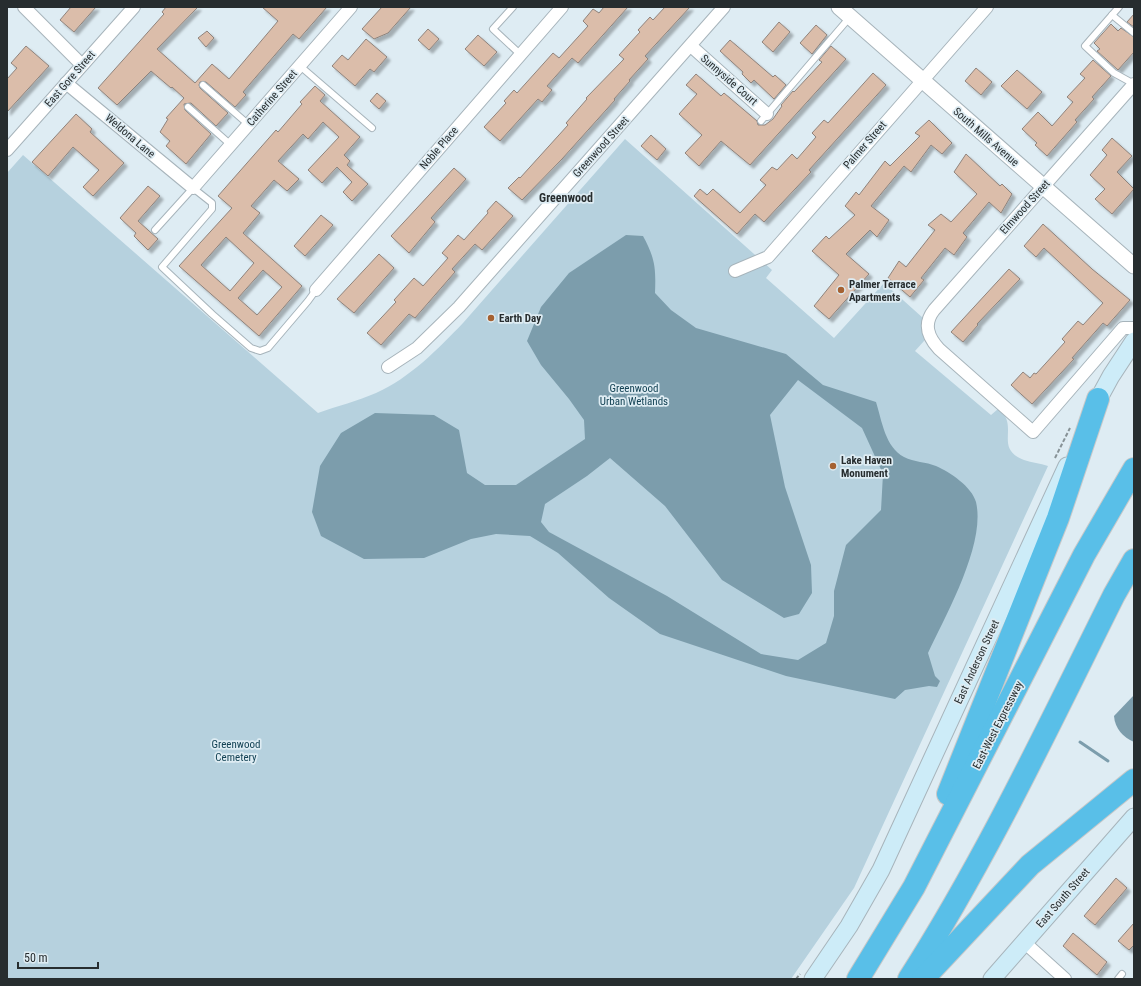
<svg xmlns="http://www.w3.org/2000/svg" width="1141" height="986" font-family="'Roboto Condensed',sans-serif">
	<style>
		.green { fill: #b6d1de }
		.water { fill: #7c9dac; fill-rule: evenodd }
		.lines { fill: none; stroke-linecap: round; stroke-linejoin: round }
		.stream { stroke: #7c9dac; stroke-width: 3 }
		.building { fill: #dbbdaa; stroke: #8f837c; fill-rule: evenodd; filter: url(#shadow) }
		.service-casing { stroke: #a7b4bb; stroke-width: 8 }
		.minor-casing { stroke: #a7b4bb; stroke-width: 14 }
		.tertiary-casing { stroke: #a7b4bb; stroke-width: 17 }
		.secondary-casing { stroke: #a7b4bb; stroke-width: 19 }
		.motorway-casing { stroke: #c7c8c9; stroke-width: 24 }
		.path { stroke: #879296; stroke-width: 2; stroke-dasharray: 4 2; stroke-linecap: butt }
		.service { stroke: #fff; stroke-width: 6 }
		.minor { stroke: #fff; stroke-width: 12 }
		.tertiary { stroke: #fff; stroke-width: 15 }
		.secondary { stroke: #cdecf8; stroke-width: 17 }
		.motorway { stroke: #59bfe8; stroke-width: 22 }
		.poi-dot { fill: #a56131; stroke: #deecf3; stroke-width: 1.5 }
		.labels { text-anchor: middle; dominant-baseline: central; stroke-width: 3.5; stroke-linejoin: round; paint-order: stroke }
		.street-label { font-size: 11px; fill: #272d2f; stroke: #deecf3 }
		.poi-label { font-size: 11px; font-weight: bold; fill: #272d2f; stroke: #deecf3; text-anchor: start }
		.park-label { font-size: 11px; fill: #134254; stroke: #deecf3 }
		.neighbourhood-label { font-size: 12px; font-weight: bold; fill: #272d2f; stroke: #deecf3 }
	</style>
	<defs>
		<filter id="shadow"><feDropShadow dx="3.5" dy="3.5" stdDeviation="1" flood-color="#0004"/></filter>
	</defs>
	<rect width="100%" height="100%" fill="#deecf3"/>
	<path class="green" d="M625,139L772,270L766,278L834,338L884,283L923,318L924,341L915,351L991,415L998,409C1002,413 1006,416 1007,421C1011,436 1000,451 1024,460C1032,463 1040,463 1048,466L854,888L791,979H7V173L23,155L318,413C337,406 358,401 376,393C410,378 438,349 463,323Z"/>
	<g class="water">
		<path d="M626,235L643,236C655,258 656,268 655,293L671,310L696,328L786,354L823,385L876,402C882,421 885,447 904,457C914,462 926,462 936,466C950,472 972,487 976,502C986,544 946,615 928,653L935,676L940,681L937,687L929,686L905,690L895,699L786,676L660,634L609,598L558,553L530,536L496,534L471,539L424,558L364,559L321,536L312,512L320,466L341,433L375,413L434,415L459,430L467,473L485,485H516L585,439L584,420L569,399L541,365L527,341L541,307L569,273ZM798,380L862,428L883,474L881,510L846,545L834,591V616L826,643L798,660L761,654L667,596L549,532L541,522L545,504L587,476L610,458L665,506L722,580L784,618L799,614L812,593L811,565L785,487L770,415Z"/>
		<path d="M1134,695V742C1123,737 1115,729 1114,716Z"/>
	</g>
	<g class="lines">
		<path class="stream" d="M1080,742L1108,761"/>
	</g>
	<g class="building">
		<path d="M71,7H96L74,32L60,20Z"/>
		<path d="M166,7H198L157,49L195,83L212,64L229,79L278,21L262,7H327L299,39L293,34L243,92L246,95L235,107L206,82H200L199,85L200,88L228,113L216,126L191,103L184,104L185,110L211,134L186,164L166,146L170,141L160,132L168,119L166,118L184,98L172,87L171,88L151,71L117,105L98,88L164,14L162,12Z"/>
		<path d="M382,7H411L388,33L374,39L362,29Z"/>
		<path d="M604,7H628L578,63L572,58L547,86L552,90L542,102L538,99L500,141L484,127L506,103L504,101L514,90L517,93L553,53L559,58L588,26L583,21L593,9L599,13Z"/>
		<path d="M665,7H690L645,56L648,59L629,80L630,81L614,99L615,100L562,159L522,200L508,188L519,177L520,178L568,125L566,123L587,99L586,98L624,59L619,55L640,32L638,30L650,17L653,20Z"/>
		<path d="M1134,14V27L1127,22Z"/>
		<path d="M779,22L790,32L773,52L762,42Z"/>
		<path d="M1111,24L1118,31L1121,28L1134,37V52L1118,70L1097,51L1100,49L1094,43Z"/>
		<path d="M816,25L827,35L812,54L800,43Z"/>
		<path d="M428,29L439,39L429,50L418,40Z"/>
		<path d="M207,31L214,38L206,47L198,38Z"/>
		<path d="M478,35L497,52L484,66L465,49Z"/>
		<path d="M366,39L387,57L374,72L370,69L355,86L332,66L342,55L348,60Z"/>
		<path d="M730,40L773,77L775,75L786,85L774,99L754,80L751,83L742,74L743,72L720,51Z"/>
		<path d="M26,46L49,66L7,112V79L17,68L11,63Z"/>
		<path d="M831,46L846,59L750,165L721,141L699,166L685,153L702,135L679,114L697,94L686,85L696,74L721,96L724,93L757,121L758,125H765L773,119L782,106L781,105L793,91L794,92L822,62L819,60Z"/>
		<path d="M1093,60L1111,76L1092,97L1094,99L1075,120L1077,122L1047,156L1035,145L1037,143L1022,129L1038,112L1052,126L1073,102L1067,97L1085,78L1080,74Z"/>
		<path d="M976,68L992,82L981,95L965,81Z"/>
		<path d="M1017,70L1042,92L1027,109L1001,86Z"/>
		<path d="M873,73L886,85L809,170L811,172L764,222L755,214L737,234L694,196L700,189L707,195L713,189L740,213L766,185L760,180L772,167L777,170L792,154L797,159L816,137L812,133L824,120L828,123Z"/>
		<path d="M315,86L325,95L320,101L360,137L344,155L350,161L347,165L368,184L352,201L343,192L352,182L337,167L322,183L308,170L339,137L323,122L308,139L303,134L278,161L299,179L287,191L274,180L251,206L260,213L243,233L302,286L259,336L179,266L232,208L218,196L276,130L278,132L302,104L300,102ZM226,237L254,263L230,291L201,265ZM263,270L282,287L257,315L238,298Z"/>
		<path d="M377,93L386,101L379,109L370,101Z"/>
		<path d="M76,114L92,129L90,132L124,163L93,196L83,187L99,170L73,147L48,176L32,162Z"/>
		<path d="M929,120L952,143L942,154L931,145L911,172L904,166L871,206L889,220L877,237L870,230L846,254L869,274L829,319L814,306L839,275L812,251L826,236L829,239L855,215L845,206L856,192L859,195L885,161L890,166L920,136L915,133Z"/>
		<path d="M651,135L666,149L657,160L641,146Z"/>
		<path d="M1112,138L1132,156L1117,172L1134,189L1112,214L1095,199L1105,189L1090,175L1107,155L1102,150Z"/>
		<path d="M966,154L1000,186L1002,184L1012,194L1001,213L989,202L963,233L967,237L954,255L945,248L921,278L924,280L910,297L888,278L899,261L906,267L935,230L928,225L941,214L951,222L977,194L954,172Z"/>
		<path d="M454,168L466,179L431,218L435,222L409,253L391,236Z"/>
		<path d="M148,186L160,196L138,221L158,239L148,250L134,236L136,233L120,218Z"/>
		<path d="M496,201L513,216L482,250L475,244L452,269L455,272L415,318L409,314L381,345L367,333L396,302L394,300L414,278L423,286L448,258L442,253L458,235L464,240L488,213L487,211Z"/>
		<path d="M321,215L333,225L305,256L294,246Z"/>
		<path d="M1043,224L1092,269L1130,300L1107,326L1103,323L1072,358L1074,359L1032,404L1011,385L1023,372L1030,378L1034,373L1036,374L1065,342L1062,339L1078,321L1083,325L1103,303L1044,248L1036,257L1024,246Z"/>
		<path d="M379,254L394,268L354,313L337,299Z"/>
		<path d="M1009,269L1020,279L977,324L978,325L963,342L951,332Z"/>
		<path d="M1116,878L1127,888L1095,925L1084,916Z"/>
		<path d="M1134,923V945L1129,950L1118,941Z"/>
		<path d="M1073,933L1107,962L1097,975L1063,946Z"/>
	</g>
	<g class="lines">
		<g class="service-casing">
			<g id="service">
				<path d="M513,7L493,29L521,55"/>
				<path d="M1119,7L1085,46L1114,73L1134,84"/>
				<path d="M1112,15L1134,33"/>
				<path d="M300,66L372,128"/>
				<path d="M203,85L249,125"/>
				<path d="M188,107L231,145"/>
				<path d="M761,121L850,17"/>
				<path d="M155,230L193,188L212,203V209L162,267L212,314L251,348L260,351L268,348L308,301L316,290"/>
				<path d="M1118,979L1122,974"/>
			</g>
		</g>
		<g class="minor-casing">
			<g id="minor">
				<path d="M24,7L82,65"/>
				<path d="M691,46L767,114"/>
				<path d="M66,83L193,188L351,7"/>
				<path d="M1134,84L934,310C923,324 928,337 939,349L1033,432L1123,328H1134"/>
				<path d="M7,150L134,7"/>
				<path d="M735,271L768,257L987,7"/>
				<path d="M316,290L562,7"/>
				<path d="M388,367L417,348L459,307L724,7"/>
				<path d="M1024,942L1065,979"/>
			</g>
		</g>
		<g class="tertiary-casing">
			<path id="tertiary" d="M839,7L1134,266"/>
		</g>
		<g class="secondary-casing">
			<g id="secondary">
				<path d="M1093,409L1111,376L1134,341"/>
				<path d="M813,979L849,926L881,870L1067,466"/>
				<path d="M992,979L1134,817"/>
			</g>
		</g>
		<g class="motorway-casing">
			<g id="motorway">
				<path d="M948,794L1058,518L1098,399"/>
				<path d="M858,979L914,887L1084,555L1134,469"/>
				<path d="M909,979C987,857 1049,725 1114,595L1134,560"/>
				<path d="M923,979L1030,865L1134,780"/>
			</g>
		</g>
		<g class="path">
			<path d="M1055,458L1070,428"/>
			<path d="M796,979L800,974"/>
		</g>
		<use href="#service" class="service"/>
		<use href="#minor" class="minor"/>
		<use href="#tertiary" class="tertiary"/>
		<use href="#secondary" class="secondary"/>
		<use href="#motorway" class="motorway"/>
	</g>
	<g class="poi-dot">
		<circle cx="841" cy="290" r="4"/>
		<circle cx="491" cy="318" r="4"/>
		<circle cx="833" cy="466" r="4"/>
	</g>
	<g class="labels">
		<g class="street-label">
			<text transform="translate(70 79) rotate(-49)">East Gore Street</text>
			<text transform="translate(729 80) rotate(41)">Sunnyside Court</text>
			<text transform="translate(272 98) rotate(-49)">Catherine Street</text>
			<text transform="translate(130 136) rotate(40)">Weldona Lane</text>
			<text transform="translate(986 137) rotate(41)">South Mills Avenue</text>
			<text transform="translate(865 145) rotate(-49)">Palmer Street</text>
			<text transform="translate(601 147) rotate(-48)">Greenwood Street</text>
			<text transform="translate(439 148) rotate(-49)">Noble Place</text>
			<text transform="translate(1025 207) rotate(-48)">Elmwood Street</text>
			<text transform="translate(977 662) rotate(-65)">East Anderson Street</text>
			<text transform="translate(998 725) rotate(-63)">East-West Expressway</text>
			<text transform="translate(1063 898) rotate(-49)">East South Street</text>
		</g>
		<g class="poi-label">
			<text x="849" y="284">Palmer Terrace<tspan x="849" dy="13">Apartments</tspan></text>
			<text x="499" y="318">Earth Day</text>
			<text x="841" y="460">Lake Haven<tspan x="841" dy="13">Monument</tspan></text>
		</g>
		<g class="park-label">
			<text x="634" y="388">Greenwood<tspan x="634" dy="13">Urban Wetlands</tspan></text>
			<text x="236" y="744">Greenwood<tspan x="236" dy="13">Cemetery</tspan></text>
		</g>
		<g class="neighbourhood-label">
			<text x="566" y="198">Greenwood</text>
		</g>
	</g>
	<rect width="1141" height="986" fill="none" stroke="#272d2f" stroke-width="16"/>
	<path d="M18 962v6h80v-6" fill="none" stroke="#272d2f" stroke-width="2"/>
	<text x="24" y="962" font-size="12" fill="#272d2f" stroke="#deecf3" stroke-width="3" paint-order="stroke">50 m</text>
</svg>
